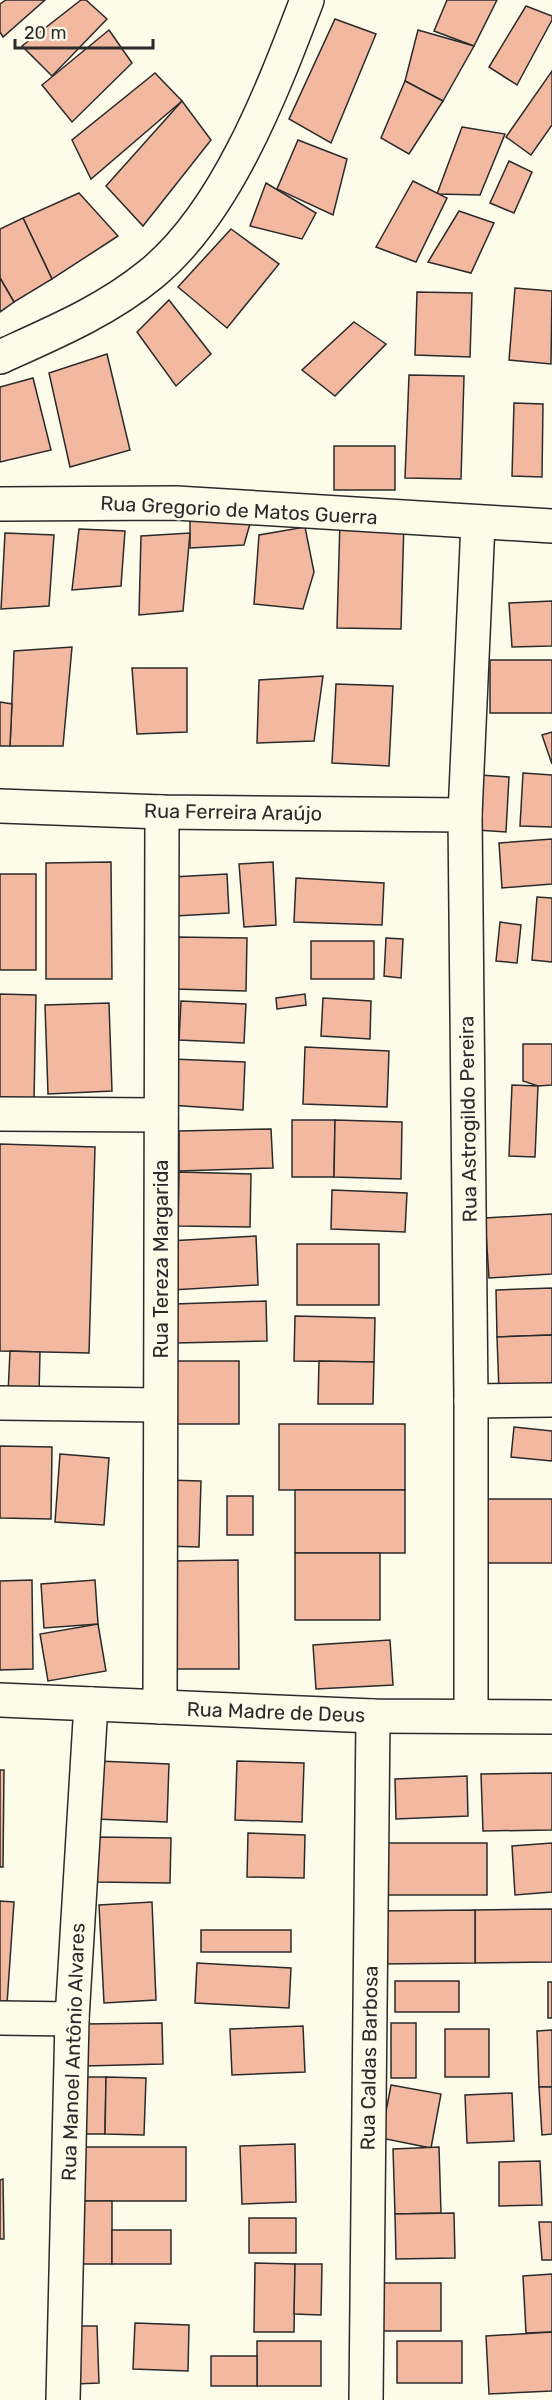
<svg xmlns="http://www.w3.org/2000/svg" width="552" height="2400" font-family="Rubik,sans-serif">
	<style>
		.building { fill: #f2b8a0; stroke: #2b2b2b; stroke-width: 1.5 }
		.lines { fill: none; stroke-linecap: round; stroke-linejoin: round }
		.street-casing { stroke: #2b2b2b; stroke-width: 36 }
		.secondary-casing { stroke: #2b2b2b; stroke-width: 36 }
		.street { stroke: #fdfbea; stroke-width: 33 }
		.secondary { stroke: #fdfbea; stroke-width: 33 }
		.labels { text-anchor: middle; dominant-baseline: central; stroke-width: 4.5; stroke-linejoin: round; paint-order: stroke }
		.street-label { font-size: 20px; fill: #2b2b2b; stroke: #fdfbea }
	</style>
	<rect width="100%" height="100%" fill="#fdfbea"/>
	<g class="building">
		<path d="M6,0H45L3,37L0,32V4Z"/>
		<path d="M81,0H86L107,19L52,76L22,46Z"/>
		<path d="M447,0H497L474,46L434,31Z"/>
		<path d="M526,6L552,16V20L517,85L489,67Z"/>
		<path d="M335,19L376,34L331,143L289,119Z"/>
		<path d="M109,30L132,63L72,122L42,85Z"/>
		<path d="M418,30L474,46L443,101L405,81Z"/>
		<path d="M552,71V125L531,155L506,137Z"/>
		<path d="M155,73L182,101L91,179L72,140Z"/>
		<path d="M405,81L443,101L409,154L381,138Z"/>
		<path d="M182,101L211,140L143,226L106,186Z"/>
		<path d="M462,127L505,134L480,195L437,194Z"/>
		<path d="M298,140L347,159L333,215L277,189Z"/>
		<path d="M509,161L532,172L514,213L490,203Z"/>
		<path d="M413,181L447,198L416,262L376,247Z"/>
		<path d="M266,183L316,213L302,239L250,226Z"/>
		<path d="M79,193L118,236L52,279L23,218Z"/>
		<path d="M459,211L494,223L471,273L428,262Z"/>
		<path d="M23,218L52,279L14,302L0,278V229Z"/>
		<path d="M231,229L279,264L227,328L178,287Z"/>
		<path d="M0,278L14,302L0,312Z"/>
		<path d="M515,288L552,291L551,364L509,360Z"/>
		<path d="M417,292L472,293L470,357L415,355Z"/>
		<path d="M169,300L211,354L176,386L137,332Z"/>
		<path d="M354,322L386,344L335,396L302,370Z"/>
		<path d="M107,354L130,450L70,467L49,373Z"/>
		<path d="M409,375L464,376L461,479L405,478Z"/>
		<path d="M33,378L51,450L0,462V387Z"/>
		<path d="M514,403L543,404L542,477L512,476Z"/>
		<rect x="334" y="446" width="61" height="44"/>
		<path d="M190,510L253,513L244,545L190,548Z"/>
		<path d="M340,520L404,521L401,629L337,628Z"/>
		<path d="M305,527L314,572L303,609L254,604L259,535Z"/>
		<path d="M79,529L125,531L121,586L72,590Z"/>
		<path d="M5,533L54,535L49,606L1,609Z"/>
		<path d="M190,533L183,611L139,615L141,536Z"/>
		<path d="M552,601V646L512,647L509,603Z"/>
		<path d="M72,647L63,746H10L14,651Z"/>
		<rect x="490" y="660" width="62" height="53"/>
		<path d="M132,668H187V732L137,734Z"/>
		<path d="M323,676L314,741L257,743L259,680Z"/>
		<path d="M336,684L393,686L389,766L332,763Z"/>
		<path d="M0,702L12,704L10,746H0Z"/>
		<path d="M552,732V764L542,735Z"/>
		<path d="M523,773L552,775V827L520,826Z"/>
		<path d="M480,775L509,777L506,832L477,830Z"/>
		<path d="M552,839V884L502,888L499,843Z"/>
		<path d="M111,862L112,979H46V863Z"/>
		<path d="M273,862L276,925L244,927L239,864Z"/>
		<rect x="0" y="874" width="36" height="96"/>
		<path d="M227,874L229,913L175,916L172,877Z"/>
		<path d="M296,878L384,883L382,925L294,922Z"/>
		<path d="M537,897L552,898V962L532,960Z"/>
		<path d="M500,922L521,925L517,963L496,961Z"/>
		<path d="M175,937L247,938L246,991L174,989Z"/>
		<path d="M386,938L403,939L401,978L384,976Z"/>
		<rect x="311" y="941" width="63" height="38"/>
		<path d="M0,994L36,995L34,1101L0,1100Z"/>
		<path d="M305,994L306,1005L277,1009L276,998Z"/>
		<path d="M323,998L371,1001L370,1039L321,1036Z"/>
		<path d="M181,1001L246,1004L244,1043L179,1040Z"/>
		<path d="M109,1003L112,1091L48,1094L45,1005Z"/>
		<path d="M523,1044H552V1085L538,1086L523,1081Z"/>
		<path d="M305,1047L389,1051L387,1107L303,1104Z"/>
		<path d="M172,1059L245,1062L243,1110L169,1105Z"/>
		<path d="M512,1085L538,1086L535,1157L509,1156Z"/>
		<path d="M292,1120H335L334,1177H292Z"/>
		<path d="M335,1120L402,1122L401,1179L334,1177Z"/>
		<path d="M271,1129L273,1168L179,1171V1131Z"/>
		<path d="M0,1144L95,1147L89,1353L0,1351Z"/>
		<path d="M179,1172L251,1174L250,1227L178,1226Z"/>
		<path d="M332,1190L407,1193L405,1232L331,1229Z"/>
		<path d="M552,1214V1274L489,1278L485,1218Z"/>
		<path d="M256,1236L258,1285L172,1290L169,1241Z"/>
		<rect x="297" y="1244" width="82" height="61"/>
		<path d="M552,1288V1335L497,1337L496,1290Z"/>
		<path d="M266,1301L267,1341L175,1343L174,1304Z"/>
		<path d="M295,1316L375,1318L374,1362L294,1361Z"/>
		<path d="M552,1335V1390L499,1391L497,1337Z"/>
		<path d="M10,1351L40,1352L39,1394H8Z"/>
		<rect x="166" y="1361" width="73" height="63"/>
		<path d="M319,1361L374,1362L373,1404H318Z"/>
		<rect x="279" y="1424" width="126" height="66"/>
		<path d="M514,1427L552,1431V1461L511,1457Z"/>
		<path d="M0,1446L52,1447L51,1519L0,1518Z"/>
		<path d="M60,1454L109,1458L104,1525L55,1522Z"/>
		<path d="M166,1480L201,1481L199,1547L164,1546Z"/>
		<rect x="295" y="1490" width="110" height="63"/>
		<rect x="227" y="1496" width="26" height="39"/>
		<rect x="483" y="1499" width="69" height="64"/>
		<rect x="295" y="1553" width="85" height="67"/>
		<path d="M238,1560L239,1669H174L173,1561Z"/>
		<path d="M32,1580L33,1669L0,1670V1581Z"/>
		<path d="M95,1580L98,1624L44,1628L41,1584Z"/>
		<path d="M98,1624L106,1671L48,1681L40,1634Z"/>
		<path d="M390,1640L393,1685L316,1689L313,1645Z"/>
		<path d="M98,1761L169,1764L167,1822L96,1819Z"/>
		<path d="M237,1761L304,1763L302,1822L235,1820Z"/>
		<path d="M0,1770H4L3,1867H0Z"/>
		<path d="M552,1773V1830L483,1831L481,1774Z"/>
		<path d="M467,1776L468,1816L396,1819L395,1779Z"/>
		<path d="M248,1833L305,1835L304,1878L247,1877Z"/>
		<path d="M97,1837L171,1838L170,1883L96,1882Z"/>
		<rect x="379" y="1843" width="108" height="52"/>
		<path d="M552,1843V1892L515,1895L512,1846Z"/>
		<path d="M0,1901L14,1902L7,2004L0,2003Z"/>
		<path d="M152,1902L156,2000L104,2003L99,1905Z"/>
		<path d="M552,1909V1962L475,1963V1910Z"/>
		<path d="M475,1910V1963L380,1964V1911Z"/>
		<rect x="201" y="1930" width="90" height="22"/>
		<path d="M197,1963L291,1968L289,2008L195,2003Z"/>
		<rect x="395" y="1981" width="64" height="31"/>
		<rect x="548" y="1982" width="4" height="36"/>
		<path d="M162,2023L163,2064L85,2066L84,2024Z"/>
		<rect x="391" y="2023" width="25" height="55"/>
		<path d="M303,2026L305,2072L232,2075L230,2029Z"/>
		<rect x="445" y="2029" width="44" height="48"/>
		<path d="M552,2030V2087H539L537,2031Z"/>
		<path d="M77,2077H106L105,2134H75Z"/>
		<path d="M106,2077L146,2078L144,2135L105,2134Z"/>
		<path d="M391,2085L441,2094L431,2148L381,2138Z"/>
		<path d="M539,2087H552V2134L542,2135Z"/>
		<path d="M512,2093L514,2141L467,2143L465,2095Z"/>
		<path d="M295,2144L296,2202L242,2204L240,2146Z"/>
		<rect x="69" y="2147" width="117" height="54"/>
		<path d="M439,2147L441,2213L395,2214L393,2149Z"/>
		<path d="M540,2161L542,2205L499,2206V2162Z"/>
		<path d="M3,2179L4,2239H0V2180Z"/>
		<rect x="69" y="2201" width="43" height="63"/>
		<path d="M454,2213L455,2258L396,2259L395,2214Z"/>
		<rect x="249" y="2218" width="47" height="35"/>
		<path d="M539,2222H552V2260H542Z"/>
		<rect x="112" y="2230" width="59" height="34"/>
		<path d="M255,2263L295,2264L294,2332H254Z"/>
		<path d="M295,2264H322L321,2315L294,2314Z"/>
		<path d="M552,2274V2332L526,2333L523,2276Z"/>
		<rect x="378" y="2283" width="63" height="48"/>
		<path d="M135,2323L189,2325L188,2371L133,2369Z"/>
		<path d="M72,2326H97L99,2383L75,2384Z"/>
		<path d="M552,2332V2391L489,2394L486,2336Z"/>
		<rect x="257" y="2341" width="64" height="45"/>
		<rect x="397" y="2341" width="65" height="42"/>
		<rect x="211" y="2356" width="46" height="30"/>
	</g>
	<g class="lines">
		<g class="street-casing">
			<g id="street">
				<path d="M0,504L176,503L552,526"/>
				<path d="M0,806L162,812L465,815"/>
				<path d="M0,1114L161,1115"/>
				<path d="M471,1401L552,1400"/>
				<path d="M0,1403L160,1405"/>
				<path d="M0,1700L373,1716L552,1717"/>
				<path d="M160,1707L162,812"/>
				<path d="M471,1715V1401L465,815L478,523"/>
				<path d="M0,2018L72,2019"/>
				<path d="M63,2400L72,2019L91,1704"/>
				<path d="M366,2400L373,1716"/>
			</g>
		</g>
		<g class="secondary-casing">
			<path id="secondary" d="M0,357C53,333 106,311 151,274C227,212 273,89 307,0"/>
		</g>
		<use href="#street" class="street"/>
		<use href="#secondary" class="secondary"/>
	</g>
	<g class="labels">
		<g class="street-label">
			<text transform="translate(239 510) rotate(3)">Rua Gregorio de Matos Guerra</text>
			<text transform="translate(233 812) rotate(1)">Rua Ferreira Araújo</text>
			<text transform="translate(468 1119) rotate(-91)">Rua Astrogildo Pereira</text>
			<text transform="translate(161 1259) rotate(-90)">Rua Tereza Margarida</text>
			<text transform="translate(276 1712) rotate(2)">Rua Madre de Deus</text>
			<text transform="translate(73 2052) rotate(-88)">Rua Manoel Antônio Alvares</text>
			<text transform="translate(369 2058) rotate(-89)">Rua Caldas Barbosa</text>
		</g>
	</g>
	<path d="M15 39v9h138v-9" fill="none" stroke="#2b2b2b" stroke-width="3"/>
	<text x="24" y="39" font-size="18" fill="#2b2b2b" stroke="#fdfbea" stroke-width="4.5" paint-order="stroke">20 m</text>
</svg>
